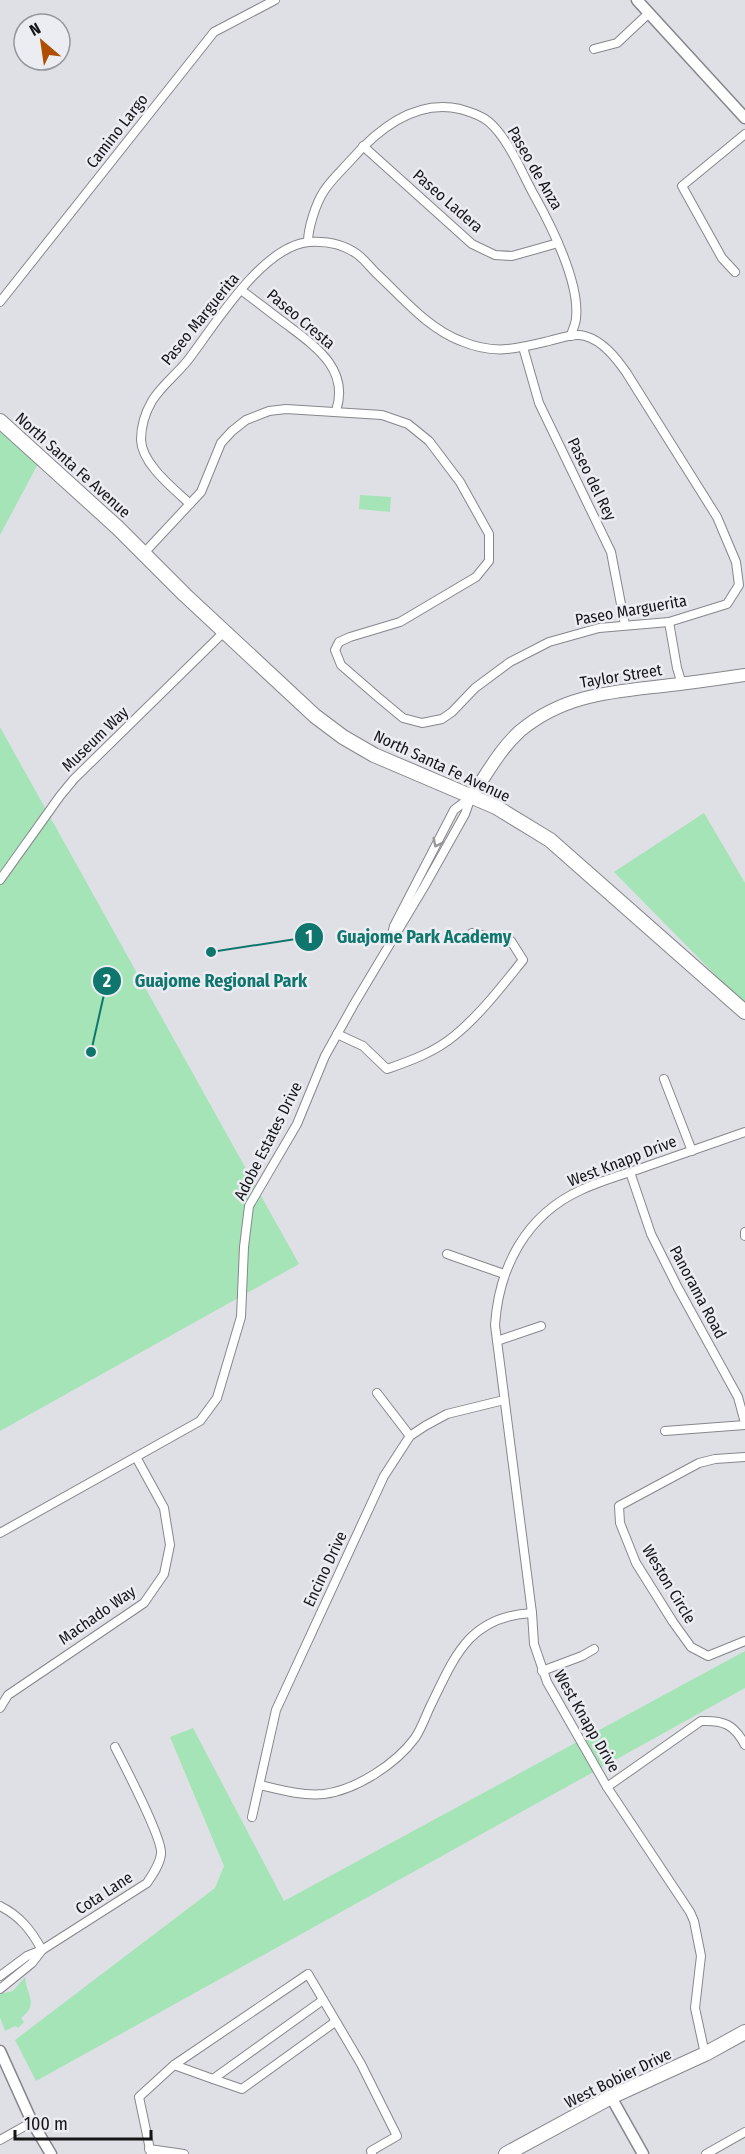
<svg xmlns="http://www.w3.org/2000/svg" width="745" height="2154" font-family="'Fira Sans Condensed',sans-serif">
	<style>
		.green { fill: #a4e4b6 }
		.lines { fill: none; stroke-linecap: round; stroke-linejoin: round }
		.minor-casing { stroke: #86878c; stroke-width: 10 }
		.tertiary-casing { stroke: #86878c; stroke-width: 13 }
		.secondary-casing { stroke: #86878c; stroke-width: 14 }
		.primary-casing { stroke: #86878c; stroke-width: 16 }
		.minor { stroke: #fff; stroke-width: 8 }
		.tertiary { stroke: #fff; stroke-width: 10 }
		.secondary { stroke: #fff; stroke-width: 12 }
		.primary { stroke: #fff; stroke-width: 14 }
		.oneway { stroke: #969697 }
		.labels { text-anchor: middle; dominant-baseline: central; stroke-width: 5; stroke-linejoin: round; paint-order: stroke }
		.street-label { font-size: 16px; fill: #151517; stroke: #ecedf3 }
		.leader { fill: none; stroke: #0f766e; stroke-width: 2 }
		.callout-dot { fill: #0f766e; stroke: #ecedf3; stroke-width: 2 }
		.mark-label { font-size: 18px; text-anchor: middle; font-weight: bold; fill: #fff }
		.callout-label { font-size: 18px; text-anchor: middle; font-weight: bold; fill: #0f766e; stroke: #ecedf3; stroke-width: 5; stroke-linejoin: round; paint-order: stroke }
	</style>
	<rect width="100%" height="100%" fill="#dfe0e5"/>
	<g class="green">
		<path d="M0,426L39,462L0,535Z"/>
		<path d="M360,495L391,497L390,512L359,509Z"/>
		<path d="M0,727L299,1264L0,1431Z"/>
		<path d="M704,813L745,883V1005L614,872Z"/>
		<path d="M745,1651V1688L36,2081L15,2040L215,1888L224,1866L170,1737L193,1728L284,1901Z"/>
		<path d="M25,1977C26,1995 40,2004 21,2018L24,2022L18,2028L15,2026L5,2031L0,2017V1994L13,1991Z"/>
	</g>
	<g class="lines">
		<g class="minor-casing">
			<g id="minor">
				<path d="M594,49L617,43L649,13"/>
				<path d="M363,146L472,244L495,255L512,256L558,243"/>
				<path d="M308,242C308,228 316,203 324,191C331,180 342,170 351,160C378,129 416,99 460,109C470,112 481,115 489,122C508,138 522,173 534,195C551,225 580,283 576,318C576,324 572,330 571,336"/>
				<path d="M735,272L722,258L682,186L745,134"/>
				<path d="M241,290C256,301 271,313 286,324C315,346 350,369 336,411"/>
				<path d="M0,302L214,32L275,0"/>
				<path d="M523,347L539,403L611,552L625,625"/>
				<path d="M144,553L201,492L221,443L232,431L246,420L269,411L286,409L382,415L408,424L429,441L460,482L489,534V561L476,577L400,622L350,637L339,642L335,650L341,665L379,698L403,718L422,723L442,719L452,712L475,688L510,662L549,642L599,628L669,622L727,604L739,585L736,562L717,517L626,372C616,358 603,341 585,336C574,333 561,338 549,341C516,349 494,355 461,341C427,328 402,297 376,273C370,267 364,259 357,254C343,244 325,241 309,242C262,246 215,325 188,360C177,374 161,386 152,401C145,413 141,425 141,440C142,464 173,488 190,504"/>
				<path d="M669,622L677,668L682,684"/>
				<path d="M0,880L60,796L74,779L224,632"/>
				<path d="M391,938L394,926L454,810L471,797"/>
				<path d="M337,1034L363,1046L387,1069C410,1061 435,1052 454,1036C480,1015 502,986 523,960L511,941L472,933"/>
				<path d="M664,1079L692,1151"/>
				<path d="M630,1172L651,1234L678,1288L738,1397L745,1423"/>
				<path d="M745,1232V1236"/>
				<path d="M447,1254L504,1274"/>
				<path d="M497,1341L541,1326"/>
				<path d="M377,1393L410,1436"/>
				<path d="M665,1431L745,1425"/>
				<path d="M745,1457L715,1459L699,1463L619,1506L620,1523L636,1563L673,1622L691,1647L708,1656L745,1641"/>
				<path d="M0,1533L200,1421L217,1398L241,1317L244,1247L249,1206L297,1124L325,1056L354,1004L424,887L465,814L471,797"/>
				<path d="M542,1671L582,1656L594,1649"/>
				<path d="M0,1708L8,1695L144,1603L164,1574L170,1545L164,1508L136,1457"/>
				<path d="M260,1785C281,1790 302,1796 324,1794C356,1790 396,1764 415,1738C421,1729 425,1718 429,1709C454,1658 468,1616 532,1613"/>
				<path d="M607,1787L701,1721C723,1720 734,1724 745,1745"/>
				<path d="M252,1817L276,1710L384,1476L410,1436L425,1426L447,1414L504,1400"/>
				<path d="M0,1906C20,1916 31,1930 42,1950"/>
				<path d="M0,1976L27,1956L42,1950L147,1883C153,1874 160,1864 161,1854C163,1839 124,1765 115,1747"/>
				<path d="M0,1989L32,1963L42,1950"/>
				<path d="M705,2054L695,2008L701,1956L694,1921L690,1912L607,1787L547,1682L534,1644L532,1613L495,1325C499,1267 526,1215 581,1190C600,1181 622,1175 642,1168C676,1156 711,1144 745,1132"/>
				<path d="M174,2065L213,2079L323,2000"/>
				<path d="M213,2079L242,2089L335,2022"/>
				<path d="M0,2140L32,2122"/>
				<path d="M149,2149L184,2154"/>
				<path d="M151,2154L139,2097L174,2065L308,1974L361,2064L397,2136L371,2151L372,2154"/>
				<path d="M706,2154L745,2132"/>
			</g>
		</g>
		<g class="tertiary-casing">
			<g id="tertiary">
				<path d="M637,0L745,118"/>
				<path d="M0,2051L32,2122L51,2154"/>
				<path d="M611,2097L643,2154"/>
			</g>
		</g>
		<g class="secondary-casing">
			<path id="secondary" d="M471,797C487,774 499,750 520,731C563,695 610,692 663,686C690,683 718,679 745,675"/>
		</g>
		<g class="primary-casing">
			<g id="primary">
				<path d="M0,421L118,528L185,595L315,716L343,737L374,755L496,807L550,840L745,1012"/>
				<path d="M506,2154L611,2097L705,2054L745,2032"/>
			</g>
		</g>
		<use href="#minor" class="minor"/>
		<use href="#tertiary" class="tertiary"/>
		<use href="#secondary" class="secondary"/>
		<use href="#primary" class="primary"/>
	</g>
	<defs><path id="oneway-chevron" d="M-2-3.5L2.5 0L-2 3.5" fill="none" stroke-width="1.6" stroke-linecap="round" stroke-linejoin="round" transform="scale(1.5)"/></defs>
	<use class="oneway" href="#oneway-chevron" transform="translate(437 843) rotate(117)"/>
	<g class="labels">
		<g class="street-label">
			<text transform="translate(117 131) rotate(-52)">Camino Largo</text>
			<text transform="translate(535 168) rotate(60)">Paseo de Anza</text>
			<text transform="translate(448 201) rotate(41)">Paseo Ladera</text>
			<text transform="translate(200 319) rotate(-51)">Paseo Marguerita</text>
			<text transform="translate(301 319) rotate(40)">Paseo Cresta</text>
			<text transform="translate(73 465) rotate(42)">North Santa Fe Avenue</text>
			<text transform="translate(592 479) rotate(64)">Paseo del Rey</text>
			<text transform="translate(631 610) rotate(-10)">Paseo Marguerita</text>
			<text transform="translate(621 676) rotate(-9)">Taylor Street</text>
			<text transform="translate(95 739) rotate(-44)">Museum Way</text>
			<text transform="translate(442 766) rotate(25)">North Santa Fe Avenue</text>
			<text transform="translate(268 1141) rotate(-63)">Adobe Estates Drive</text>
			<text transform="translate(622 1161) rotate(-21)">West Knapp Drive</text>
			<text transform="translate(698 1292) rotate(62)">Panorama Road</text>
			<text transform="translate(325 1569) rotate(-65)">Encino Drive</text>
			<text transform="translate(669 1584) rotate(59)">Weston Circle</text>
			<text transform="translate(97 1615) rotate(-35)">Machado Way</text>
			<text transform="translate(587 1721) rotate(60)">West Knapp Drive</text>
			<text transform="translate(104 1893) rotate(-33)">Cota Lane</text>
			<text transform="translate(618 2078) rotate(-26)">West Bobier Drive</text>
		</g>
	</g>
	<path class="leader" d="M211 952L309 937M91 1052L107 981"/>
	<g class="callout-dot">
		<circle cx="211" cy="952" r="6"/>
		<circle cx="91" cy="1052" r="6"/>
		<circle cx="309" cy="937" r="15"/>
		<circle cx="107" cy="981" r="15"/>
	</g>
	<g class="mark-label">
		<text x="309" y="943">1</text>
		<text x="107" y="987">2</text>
	</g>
	<g class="callout-label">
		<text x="424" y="943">Guajome Park Academy</text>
		<text x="221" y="987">Guajome Regional Park</text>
	</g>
	<g transform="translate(42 42) rotate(331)"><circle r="28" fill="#ecedf3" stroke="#96979b" stroke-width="1.5"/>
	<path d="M0-4.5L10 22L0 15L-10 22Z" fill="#ad4e00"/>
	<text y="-9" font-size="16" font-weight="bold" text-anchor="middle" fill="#151517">N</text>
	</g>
	<path d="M15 2130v9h136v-9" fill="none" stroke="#151517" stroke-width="3"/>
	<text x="24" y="2130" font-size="18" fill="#151517" stroke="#ecedf3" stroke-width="4.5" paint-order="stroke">100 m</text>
</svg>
